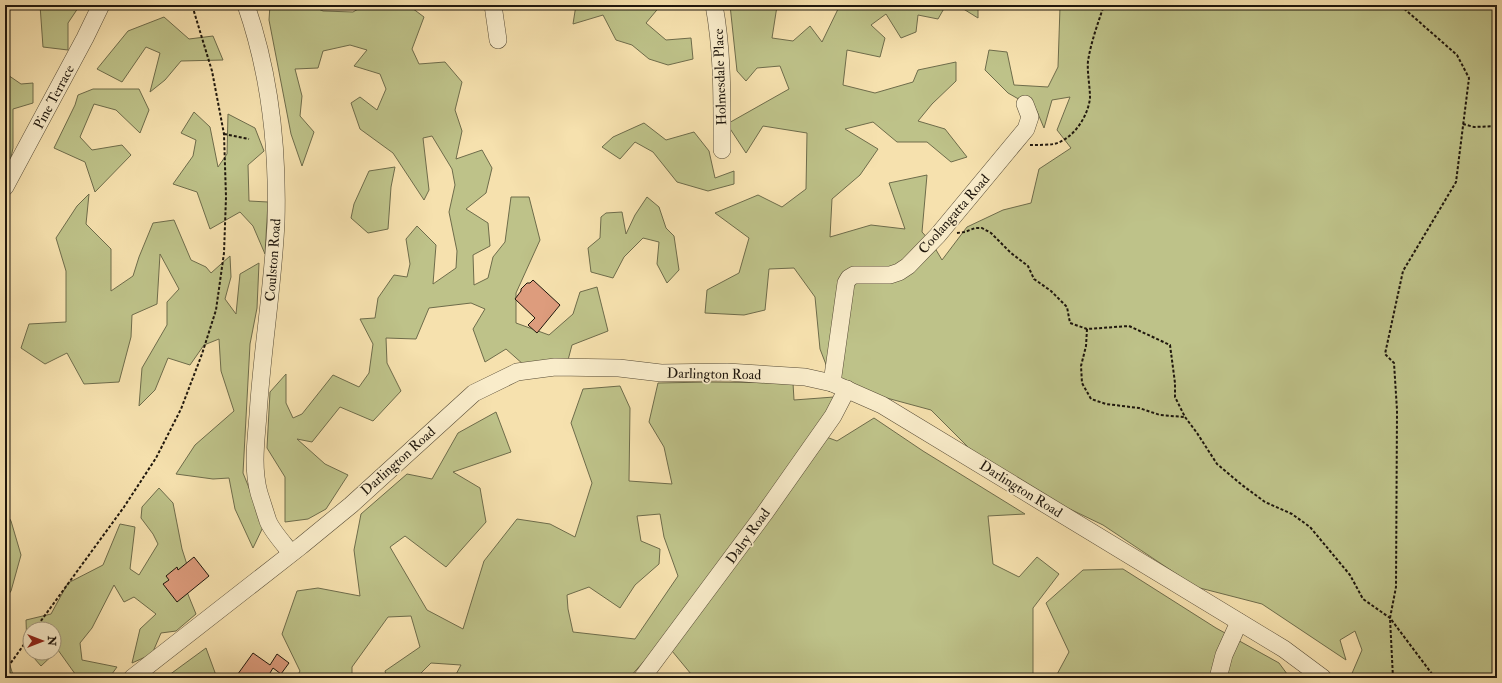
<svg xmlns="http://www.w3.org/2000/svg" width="1502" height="683" font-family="'IM FELL Double Pica',serif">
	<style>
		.green { fill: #bec289; stroke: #6e6c4b; fill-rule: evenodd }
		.building { fill: #dd9c7d; stroke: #1f170d }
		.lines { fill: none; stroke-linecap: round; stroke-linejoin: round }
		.minor-casing { stroke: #554a35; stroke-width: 18 }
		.path { stroke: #1f170d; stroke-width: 2; stroke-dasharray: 3 2; stroke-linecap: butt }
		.minor { stroke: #f9ecca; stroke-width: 17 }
		.labels { text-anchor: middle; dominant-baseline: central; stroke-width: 3.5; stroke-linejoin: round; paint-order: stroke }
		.street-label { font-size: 14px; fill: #1f170d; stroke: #f9ecca }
	</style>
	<rect width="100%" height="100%" fill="#f6e1ae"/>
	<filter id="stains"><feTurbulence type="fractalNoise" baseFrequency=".005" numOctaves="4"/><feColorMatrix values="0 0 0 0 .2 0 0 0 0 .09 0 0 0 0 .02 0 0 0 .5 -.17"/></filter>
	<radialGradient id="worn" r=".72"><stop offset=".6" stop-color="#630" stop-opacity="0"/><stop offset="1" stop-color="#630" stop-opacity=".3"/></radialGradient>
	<g class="green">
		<path d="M40,5H80L68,23V50L43,47Z"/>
		<path d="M270,5H310L323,11L353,12L365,5H408L424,17L412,49L419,64L445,62L462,82L455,110L462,131L456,159L482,150L492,168L486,193L466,209L488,223L490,246L473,255L474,285L488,278L493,257L505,242L511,197H529L540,240L516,293V323L549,335L573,314L580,292L597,287L608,331L572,345L568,360L524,365L506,349L485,362L473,329L485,309L471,303L429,308L416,339L386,338L387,363L401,391L373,421L340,407L312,442L297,439L325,464L348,475L326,509L308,519L285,522V477L267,448L270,392L286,374V403L293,418L302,414L333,375L359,387L369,373L373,344L360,319L375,318L378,298L394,275L407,277L410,264L406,239L417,226L436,245L433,284L456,268L457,251L449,212L455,185L452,169L432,136L423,138L429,190L424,200L393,153L360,129L351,103L360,97L377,110L386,89L380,74L354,66L367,50L350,45L323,51L318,68L295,69L302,96L300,116L314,132L302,166L291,134L269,20Z"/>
		<path d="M576,5H661L646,23L666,40L691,38L693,59L668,65L649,59L632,45L616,40L603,15L573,24Z"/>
		<path d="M730,5H779L777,6L772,38L793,41L810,26L822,42L840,5H946L938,19L918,15L916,32L901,38L886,14L871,25L885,38L880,57L847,50L843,85L875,93L913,82L918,70L956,62V81L932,104L918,121L945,129L967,157L951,162L927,142H897L873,122L845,129L878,149L860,175L832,199L830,237L871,225L905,229L889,183L927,175L922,232L932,243L942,260L967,227L1003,210L1031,203L1039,169L1071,148L1057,130L1070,97L1052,100L1044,128L1036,109L1008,93L985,70L989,50L1007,52L1014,85L1048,87L1058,67L1060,7L1055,5H1497V678H1350L1362,650L1355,631L1340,640L1346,660L1262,604L1196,587L1103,525L1024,487L969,448L931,410L872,394L832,380L820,349L815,297L794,268L769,269L765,310L744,315L705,313L707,290L739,273L749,238L715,213L758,195L782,207L806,189L807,133L763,126L746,153L727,124L789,89L780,66L757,68L746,81L737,71Z"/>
		<path d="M957,5H978V18Z"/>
		<path d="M164,17L189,39L213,36L223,60L181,61L165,80L150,92L160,53L146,47L122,82L97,69L128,31Z"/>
		<path d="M5,73L21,84L33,83V103L13,109V148L5,186Z"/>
		<path d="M93,89H139L149,110L140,133L116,110L94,104L80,137L92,150L122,145L131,155L95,192L85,162L54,148L75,105L78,95Z"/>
		<path d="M194,112L210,127L218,167L227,154L228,114L255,128L264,151L248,165L249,201L268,202L265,254L253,226L240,212L210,229L197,192L173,184L193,156L196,140L181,133Z"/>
		<path d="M644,123L666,140L694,132L709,151L715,178L734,171V184L708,191L677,182L653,152L635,142L620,159L602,147L613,137Z"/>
		<path d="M395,167L391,187L388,229L368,233L351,218L354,204L369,171Z"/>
		<path d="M89,194L86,224L111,249V291L133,276L139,257L153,223L174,220L191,260L206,267L211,273L230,256L231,277L225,299L236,314L240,274L259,263L257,308L250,344L243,473L264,525L253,548L235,509L229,478L213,479L176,474L195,445L234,411L221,371L219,339L204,345L190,365L168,358L155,390L139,406L142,368L167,325V302L179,289L160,254L157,304L132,315L131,337L119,382L84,384L67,353L45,364L21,348L29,324L66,322V271L56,238L77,206Z"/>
		<path d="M647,197L659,207L666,228L674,236L679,270L667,283L657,264L659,242L643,238L624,257L613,278L591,272L588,248L600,238L601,217L606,213L622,212L626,234L635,215Z"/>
		<path d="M710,382L793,383L794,400L834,397L821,435L837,441L874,418L923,451L1025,514L988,516L993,564L1019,577L1037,557L1059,574L1033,608V678H698L691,674L663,640L629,678H454L461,665L431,663L416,678H387L385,671L420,647L411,616L388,617L352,667V678H296L300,671L282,634L297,591L318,588L360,596L354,550L361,514L407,474L432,479L458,433L496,412L511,452L453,472L480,488L486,522L446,567L405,536L390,547L427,610L463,629L484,561L517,519L550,524L575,537L592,483L571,423L583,389L620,386L630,408L629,481L672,484L664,447L649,422L658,383ZM660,514L664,537L678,576L635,639L573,632L568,609L567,595L589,587L620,608L635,585L659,564L660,549L641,541L637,516Z"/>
		<path d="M159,488L173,503L182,549L189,571L185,587L196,614L176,631L161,633L152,654L132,663L140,629L156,614L134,597L124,602L114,585L92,628L80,643L82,660L117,667L109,678H78L58,650L41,666L27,650L26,620L51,614L68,583L103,565L120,524L135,527L130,569L139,575L158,544L153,534L141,518L142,507ZM30,629H54V653H30Z"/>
		<path d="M5,511L11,521L21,555L11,591L5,599Z"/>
		<path d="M1123,569L1216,628L1279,663L1290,678H1055L1069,652L1046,603L1083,570Z"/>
		<path d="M206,648L217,678H165Z"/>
		<path d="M5,649V650L14,678H5Z"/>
	</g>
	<g class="building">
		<path d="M533,280L560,305L537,333L528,325L535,318L515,299L521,291V289L527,283H530Z"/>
		<path d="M194,557L209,576L177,602L163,584L169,580L166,576L177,567L178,570Z"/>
		<path d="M253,653L270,665L277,654L289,663L281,674L273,668L267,678H235Z"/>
	</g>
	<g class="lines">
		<g class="minor-casing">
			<g id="minor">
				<path d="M246,5C270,74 278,150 276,222C273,287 262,350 258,415C256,441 252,467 259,493C262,502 265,512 268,521C272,531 284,544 291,553"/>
				<path d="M493,5L498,40"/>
				<path d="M714,5C723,53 722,101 722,150"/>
				<path d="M5,187L85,38L101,5"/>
				<path d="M832,383L846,283L849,278L854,275H890L899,272L908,266L938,235L1026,129L1030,117L1025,104"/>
				<path d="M132,678L301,546L351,505L474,393L517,372L555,367L619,368L661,373L727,372L805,377L832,383L882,405L1284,649L1323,678"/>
				<path d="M642,678L764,514L833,416L847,389"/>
				<path d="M1218,678L1224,655L1239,622"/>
			</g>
		</g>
		<g class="path">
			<path d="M1463,124L1474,127L1497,126"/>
			<path d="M224,134L249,139"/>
			<path d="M1030,145C1038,145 1047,145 1054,144C1074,139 1088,116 1090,98C1090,86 1087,73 1088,61C1091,42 1098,23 1104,5"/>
			<path d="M957,233L965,232L975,228H982L991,233L1011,253L1028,266L1034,279L1051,291L1067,307L1070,323L1087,329L1129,326L1170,345L1175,383V397L1185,417L1197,433L1217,464L1242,485L1265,502L1292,514L1310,527L1350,575L1363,599L1390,618L1435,678"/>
			<path d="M1087,329L1086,346L1081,366L1082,383L1091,399L1106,404L1139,408L1160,415L1184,417"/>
			<path d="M35,629L124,507L156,458L181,409L202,354L216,310L224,253L226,197L224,134L212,71L192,5"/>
			<path d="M5,671L30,636"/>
			<path d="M1393,678L1390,618L1396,587L1397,410L1394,363L1385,354L1403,271L1456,182L1469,78L1457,55L1400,5"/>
		</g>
		<use href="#minor" class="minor"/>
	</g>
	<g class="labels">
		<g class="street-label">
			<text transform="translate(720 77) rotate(-92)">Holmesdale Place</text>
			<text transform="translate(54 97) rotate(-62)">Pine Terrace</text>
			<text transform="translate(954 214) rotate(-49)">Coolangatta Road</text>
			<text transform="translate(273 260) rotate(-86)">Coulston Road</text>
			<text transform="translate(714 374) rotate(1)">Darlington Road</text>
			<text transform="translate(398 461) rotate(-42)">Darlington Road</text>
			<text transform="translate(1021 489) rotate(32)">Darlington Road</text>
			<text transform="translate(748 536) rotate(-54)">Dalry Road</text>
		</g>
	</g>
	<rect width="1502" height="683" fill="none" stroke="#f6e1ae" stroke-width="20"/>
	<rect x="6" y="6" width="1490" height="671" fill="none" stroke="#1f170d" stroke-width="2"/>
	<rect x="10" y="10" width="1482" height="663" fill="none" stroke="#1f170d"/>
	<g transform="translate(42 641) rotate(90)"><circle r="19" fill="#f9ecca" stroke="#a2977e"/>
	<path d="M0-3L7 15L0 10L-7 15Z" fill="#8f2418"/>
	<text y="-6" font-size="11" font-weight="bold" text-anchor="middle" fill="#1f170d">N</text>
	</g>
	<rect width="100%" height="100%" filter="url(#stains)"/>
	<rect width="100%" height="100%" fill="url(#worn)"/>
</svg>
